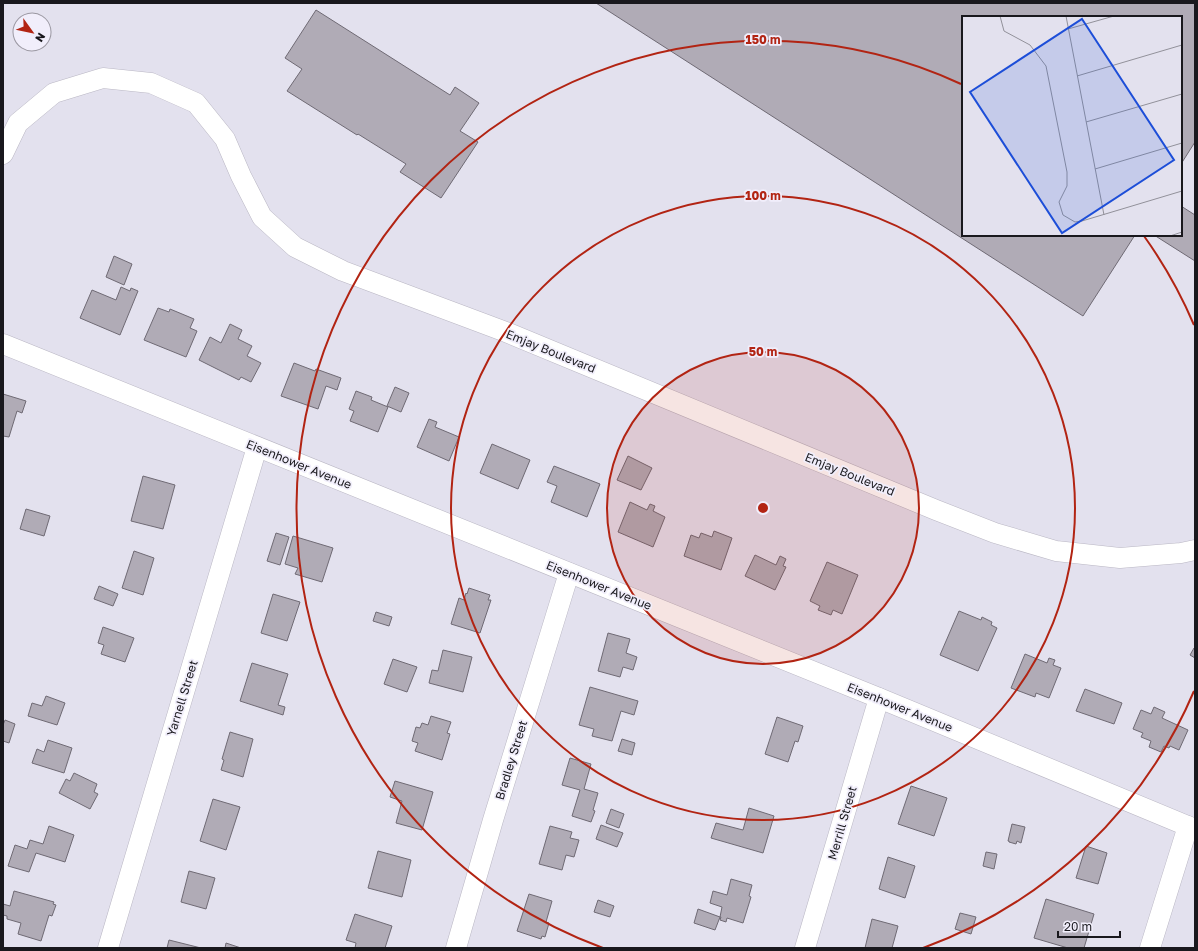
<svg xmlns="http://www.w3.org/2000/svg" width="1198" height="951" font-family="'Golos Text',sans-serif">
	<style>
		.building { fill: #b0abb6; stroke: #6f6a74 }
		.lines { fill: none; stroke-linecap: round; stroke-linejoin: round }
		.minor-casing { stroke: #bab7c4; stroke-width: 21 }
		.minor { stroke: #fff; stroke-width: 20 }
		.ring { fill: none; stroke: #b22413; stroke-width: 2 }
		.labels { text-anchor: middle; dominant-baseline: central; stroke-width: 3.5; stroke-linejoin: round; paint-order: stroke }
		.street-label { font-size: 12px; fill: #19181d; stroke: #f1eefb }
		.inset-road { fill: none; stroke: #92919a; stroke-width: 1 }
		.view { fill: #1d4ed8; fill-opacity: 0.15; stroke: #1d4ed8; stroke-width: 2 }
		.inset-edge { fill: none; stroke: #19181d; stroke-width: 2 }
		.centre { fill: #b22413; stroke: #f1eefb; stroke-width: 2 }
		.ring-label { font-size: 12px; text-anchor: middle; font-weight: bold; fill: #b22413; stroke: #f1eefb; stroke-width: 3.5; stroke-linejoin: round; paint-order: stroke }
	</style>
	<rect width="100%" height="100%" fill="#e3e1ee"/>
	<g class="building">
		<path d="M596,3H1195V142L1181,164V17H963V235H1135L1083,316Z"/>
		<path d="M316,10L450,95L455,87L479,103L460,131L478,142L441,198L400,172L406,164L358,134L357,135L287,91L302,69L285,58Z"/>
		<path d="M1181,206L1195,215V261L1154,235H1181Z"/>
		<path d="M114,256L132,264L124,285L106,277Z"/>
		<path d="M121,287L130,291L131,288L138,291L120,335L80,318L92,290L116,300Z"/>
		<path d="M158,308L169,312L170,309L194,319L190,328L197,331L186,357L144,340Z"/>
		<path d="M230,324L242,330L238,339L252,346L247,356L261,363L251,382L241,377L239,380L199,360L210,337L221,343Z"/>
		<path d="M294,363L315,371L316,369L341,378L337,390L326,386L318,409L281,396Z"/>
		<path d="M395,387L409,393L401,412L387,406Z"/>
		<path d="M356,391L372,397L371,400L388,407L378,432L350,421L354,411L349,409Z"/>
		<path d="M3,394L26,401L22,413L17,411L9,437L3,436Z"/>
		<path d="M429,419L437,422L435,427L459,437L449,461L417,447Z"/>
		<path d="M492,444L530,460L518,489L480,473Z"/>
		<path d="M628,456L652,468L641,490L617,480Z"/>
		<path d="M554,466L600,484L587,517L551,502L557,486L547,482Z"/>
		<path d="M143,476L175,485L163,529L131,521Z"/>
		<path d="M630,502L647,510L650,504L655,506L653,511L665,517L653,547L618,532Z"/>
		<path d="M26,509L50,516L44,536L20,529Z"/>
		<path d="M714,531L732,538L721,570L684,556L691,535L699,538L701,533L712,537Z"/>
		<path d="M276,533L289,537L280,565L267,561Z"/>
		<path d="M293,536L333,548L322,582L295,574L298,568L285,564Z"/>
		<path d="M134,551L154,558L143,595L122,588Z"/>
		<path d="M755,555L776,565L780,556L786,559L783,566L786,567L775,590L745,576Z"/>
		<path d="M827,562L858,575L842,614L833,610L831,615L818,610L820,606L810,601Z"/>
		<path d="M99,586L118,594L113,606L94,599Z"/>
		<path d="M469,588L490,595L488,600H491L480,633L451,624L459,598L464,600L466,593L467,594Z"/>
		<path d="M273,594L300,602L287,641L261,633Z"/>
		<path d="M959,611L981,620L982,617L992,622L991,625L997,628L978,671L940,655Z"/>
		<path d="M376,612L392,617L389,626L373,621Z"/>
		<path d="M103,627L134,638L125,662L101,654L104,645L98,643Z"/>
		<path d="M608,633L630,639L626,653L637,657L633,670L623,667L620,677L598,671Z"/>
		<path d="M1194,648H1195V658L1190,655Z"/>
		<path d="M443,650L472,657L463,692L429,683L432,670L438,671Z"/>
		<path d="M1025,654L1047,663L1049,658L1055,660L1053,665L1061,668L1049,698L1036,693L1035,697L1011,688Z"/>
		<path d="M393,659L417,667L407,692L384,684Z"/>
		<path d="M252,663L288,674L278,705L285,707L283,715L240,701Z"/>
		<path d="M590,687L638,701L634,715L621,711L612,741L592,736L594,729L579,725Z"/>
		<path d="M1085,689L1122,703L1114,724L1076,711Z"/>
		<path d="M46,696L65,703L57,725L28,716L32,703L42,706Z"/>
		<path d="M1154,707L1165,712L1162,718L1188,730L1179,750L1170,746L1169,748L1164,746L1161,752L1149,747L1151,741L1141,737L1143,733L1133,729L1141,710L1151,714Z"/>
		<path d="M431,716L451,722L447,733L450,734L442,760L415,751L418,743L412,741L416,727L420,728L422,723L428,725Z"/>
		<path d="M777,717L803,726L798,742L795,741L788,762L765,754Z"/>
		<path d="M5,720L15,724L9,743L3,741V725Z"/>
		<path d="M230,732L253,739L243,777L221,770L224,760L222,759Z"/>
		<path d="M622,739L635,743L632,755L618,751Z"/>
		<path d="M48,740L72,748L64,773L32,763L37,749L44,752Z"/>
		<path d="M570,758L591,764L584,789L598,793L593,810L595,811L591,822L572,816L580,790L562,785Z"/>
		<path d="M74,773L97,784L94,792L98,794L90,809L59,793L66,779L70,781Z"/>
		<path d="M395,781L433,792L422,830L396,823L402,801L390,797Z"/>
		<path d="M911,786L947,798L934,836L898,824Z"/>
		<path d="M213,799L240,807L226,850L200,841Z"/>
		<path d="M749,808L774,816L763,853L711,838L716,823L743,830Z"/>
		<path d="M611,809L624,814L619,828L606,823Z"/>
		<path d="M1012,824L1025,827L1021,843L1017,841L1016,844L1009,842V841H1008Z"/>
		<path d="M601,825L623,833L617,847L596,839Z"/>
		<path d="M49,826L74,835L65,862L36,853L29,872L8,866L15,845L27,849L30,840L43,844Z"/>
		<path d="M550,826L572,832L570,838L579,840L574,857L566,855L562,870L539,864Z"/>
		<path d="M1086,846L1107,853L1098,884L1076,878Z"/>
		<path d="M378,851L411,860L402,897L368,888Z"/>
		<path d="M986,852L997,854L994,869L983,866Z"/>
		<path d="M888,857L915,866L905,898L879,889Z"/>
		<path d="M189,871L215,878L206,909L181,902Z"/>
		<path d="M731,879L752,885L749,896L751,897L743,923L727,918L726,922L720,920L721,917H720L722,907L710,903L713,891L727,895Z"/>
		<path d="M14,891L54,902L53,904L56,905L52,916L49,915L41,941L18,934L21,923L7,919V916L3,915V904L10,906Z"/>
		<path d="M529,894L552,901L546,922L549,923L545,937L542,936L541,939L517,931Z"/>
		<path d="M1046,899L1094,914L1084,948H1068L1034,938Z"/>
		<path d="M598,900L614,906L610,917L594,912Z"/>
		<path d="M698,909L720,917L715,930L694,923Z"/>
		<path d="M960,913L976,917L971,934L955,929Z"/>
		<path d="M355,914L392,926L385,948H355L356,943L346,940Z"/>
		<path d="M872,919L898,926L892,948H865Z"/>
		<path d="M169,940L201,948H167Z"/>
		<path d="M226,943L241,948H225Z"/>
	</g>
	<g class="lines">
		<g class="minor-casing">
			<g id="minor">
				<path d="M3,154L18,123L54,93L103,78L151,83L196,103L225,139L241,176L262,217L295,247L343,271L506,332L936,510L995,533L1056,551L1120,558L1181,553L1195,550"/>
				<path d="M3,344L879,698L1195,829"/>
				<path d="M108,948L257,447"/>
				<path d="M456,948L493,820L569,573"/>
				<path d="M805,948L879,698"/>
				<path d="M1150,948L1188,826"/>
			</g>
		</g>
		<use href="#minor" class="minor"/>
	</g>
	<circle cx="763" cy="508" r="156" fill="#b22413" fill-opacity=".12"/>
	<g class="ring">
		<circle cx="763" cy="508" r="156"/>
		<circle cx="763" cy="508" r="312"/>
		<path d="M1194 691A468 468 0 0 1 923 948M603 948A468 468 0 1 1 961 84M1144 236A468 468 0 0 1 1194 325"/>
	</g>
	<g class="labels">
		<g class="street-label">
			<text transform="translate(551 351) rotate(22)">Emjay Boulevard</text>
			<text transform="translate(299 464) rotate(22)">Eisenhower Avenue</text>
			<text transform="translate(850 474) rotate(22)">Emjay Boulevard</text>
			<text transform="translate(599 585) rotate(22)">Eisenhower Avenue</text>
			<text transform="translate(182 698) rotate(-73)">Yarnell Street</text>
			<text transform="translate(900 707) rotate(22)">Eisenhower Avenue</text>
			<text transform="translate(511 760) rotate(-73)">Bradley Street</text>
			<text transform="translate(842 823) rotate(-74)">Merrill Street</text>
		</g>
	</g>
	<g transform="translate(962 16)">
		<rect width="220" height="220" fill="#e3e1ee"/>
		<path class="inset-road" d="M38,0L42,15L68,29L84,50L105,156V170L97,186L101,199L113,206L120,205L220,175M104,0L142,199M106,13L152,0M115,60L220,29M124,106L220,78M133,153L220,127M208,220L220,216"/>
		<path class="view" d="M120,3L212,144L100,217L8,76Z"/>
		<rect width="220" height="220" class="inset-edge"/>
	</g>
	<circle cx="763" cy="508" r="6" class="centre"/>
	<g class="ring-label">
		<text x="763" y="44">150 m</text>
		<text x="763" y="200">100 m</text>
		<text x="763" y="356">50 m</text>
	</g>
	<rect width="1198" height="951" fill="none" stroke="#19181d" stroke-width="8"/>
	<g transform="translate(32 32) rotate(123)"><circle r="19" fill="#f1eefb" stroke="#9b98a2"/>
	<path d="M0-3L7 15L0 10L-7 15Z" fill="#b22413"/>
	<text y="-6" font-size="11" font-weight="bold" text-anchor="middle" fill="#19181d">N</text>
	</g>
	<path d="M1058 931v6h62v-6" fill="none" stroke="#19181d" stroke-width="2"/>
	<text x="1064" y="931" font-size="12" fill="#19181d" stroke="#f1eefb" stroke-width="3" paint-order="stroke">20 m</text>
</svg>
